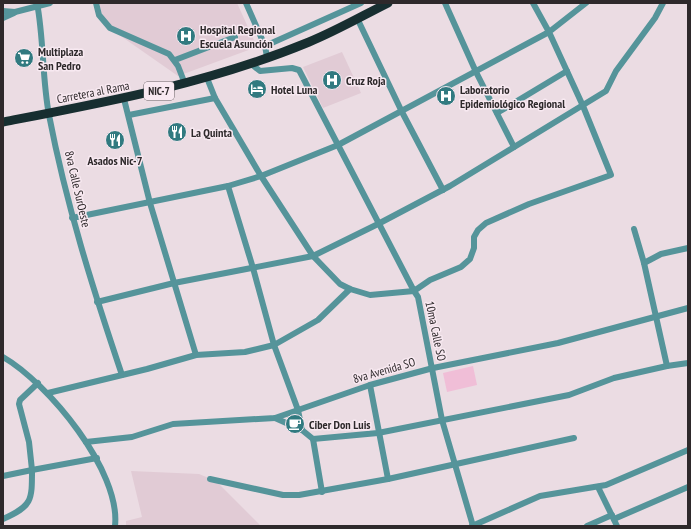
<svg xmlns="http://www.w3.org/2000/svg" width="691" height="529" font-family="'PT Sans Narrow',sans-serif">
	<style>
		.built { fill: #e1cbd5 }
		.park { fill: #f0bed7 }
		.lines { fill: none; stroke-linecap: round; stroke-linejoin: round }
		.minor { stroke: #55949a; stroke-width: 6 }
		.highway { stroke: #172e30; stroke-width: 9 }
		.labels { text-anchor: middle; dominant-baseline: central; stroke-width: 3; stroke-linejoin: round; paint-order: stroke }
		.shield { fill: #f8e9f1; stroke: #6b6366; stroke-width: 1 }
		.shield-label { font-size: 11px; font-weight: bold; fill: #2e292b }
		.poi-label { font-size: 12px; font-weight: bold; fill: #2e292b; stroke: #f8e9f1; text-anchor: start }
		.street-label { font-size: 12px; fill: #2e292b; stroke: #f8e9f1 }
	</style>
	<rect width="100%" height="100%" fill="#ebdce3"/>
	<g class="built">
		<path d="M99,3H237L257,47L178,76L105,25Z"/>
		<path d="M342,52L361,93L323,108L303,67Z"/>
		<path d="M131,471L199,474L216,481L261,526H126V521L142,517Z"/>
	</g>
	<path class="park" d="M473,366L477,385L447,392L443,373Z"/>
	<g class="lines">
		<g class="minor">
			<path d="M37,3C44,40 42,78 49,115C66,204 93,289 122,375"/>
			<path d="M96,3L99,15L110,28L169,54L178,66L185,84"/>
			<path d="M246,3L265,46L267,57"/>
			<path d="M445,3L476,72L514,147"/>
			<path d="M3,11L15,12L50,3"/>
			<path d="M3,18L14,13"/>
			<path d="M357,18L402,112L443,190"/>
			<path d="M265,46L361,3"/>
			<path d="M175,60L235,37"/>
			<path d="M250,63L260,71L292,68L299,70L414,291L430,280L461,267L470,259L474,248V237L478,230L486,223L529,204L611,175L583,106L549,32L586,3"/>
			<path d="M207,78L215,98L261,176L313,256L340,284L350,289L370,295L414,291L418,297L442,420L473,526"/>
			<path d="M124,99L150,203L196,355"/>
			<path d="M497,113L567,71"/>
			<path d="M129,115L215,98"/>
			<path d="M228,186L253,268L274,345L298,410L302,430"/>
			<path d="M72,218L228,186L261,176L338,145L549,32L533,3"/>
			<path d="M634,229L644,263L667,366"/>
			<path d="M644,263L661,254L688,248"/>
			<path d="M97,302L174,283L313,256L378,224L450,186L606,91L616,71L655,18L663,3"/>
			<path d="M3,357C48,383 121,471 115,526"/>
			<path d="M38,383L20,400L19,404L29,442L32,470L97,458"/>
			<path d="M370,385L388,479"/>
			<path d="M48,393L147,369L196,355L245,352L274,345L318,320L350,289"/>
			<path d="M275,418L302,430L313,439L322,492"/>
			<path d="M313,439L378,433L569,395L614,378L667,366L688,363"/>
			<path d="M86,442L132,437L173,424L275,418L370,385L433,368L558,343L688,308"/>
			<path d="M3,476L32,470C32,501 32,506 3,519"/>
			<path d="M210,479L283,495H299L388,479L574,438"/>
			<path d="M598,487L617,526"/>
			<path d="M614,519L688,487"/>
			<path d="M472,526L540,496L606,485L688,450"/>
			<path d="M587,526L612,515"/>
		</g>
		<path class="highway" d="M3,122C107,102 210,83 309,42C336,31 362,16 388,3"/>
	</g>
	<defs>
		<g id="hospital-disc" transform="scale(1)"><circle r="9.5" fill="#317a80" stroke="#f8e9f1"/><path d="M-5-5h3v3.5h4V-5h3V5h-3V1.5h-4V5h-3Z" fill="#fff"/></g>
		<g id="supermarket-disc" transform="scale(1)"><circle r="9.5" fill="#317a80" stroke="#f8e9f1"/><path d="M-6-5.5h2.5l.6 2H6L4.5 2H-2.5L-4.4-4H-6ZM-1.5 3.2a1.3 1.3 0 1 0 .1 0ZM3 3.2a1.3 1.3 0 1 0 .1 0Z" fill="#fff"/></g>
		<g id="hotel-disc" transform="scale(1)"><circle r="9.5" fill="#317a80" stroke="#f8e9f1"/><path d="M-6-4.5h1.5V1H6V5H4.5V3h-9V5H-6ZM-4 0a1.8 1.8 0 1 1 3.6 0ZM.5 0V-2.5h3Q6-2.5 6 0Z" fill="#fff"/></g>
		<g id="restaurant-disc" transform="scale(1)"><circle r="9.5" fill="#317a80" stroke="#f8e9f1"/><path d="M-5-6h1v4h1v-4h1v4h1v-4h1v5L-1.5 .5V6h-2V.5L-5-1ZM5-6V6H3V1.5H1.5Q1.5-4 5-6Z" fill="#fff"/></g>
		<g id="cafe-disc" transform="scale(1)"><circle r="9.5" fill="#317a80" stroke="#f8e9f1"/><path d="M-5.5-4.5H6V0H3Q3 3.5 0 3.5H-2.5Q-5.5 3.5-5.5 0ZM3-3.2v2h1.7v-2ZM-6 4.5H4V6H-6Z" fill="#fff"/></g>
	</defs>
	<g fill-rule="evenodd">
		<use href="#hospital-disc" x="186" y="36"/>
		<use href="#supermarket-disc" x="24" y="58"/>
		<use href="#hospital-disc" x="332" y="80"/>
		<use href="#hotel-disc" x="257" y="89"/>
		<use href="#hospital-disc" x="446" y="96"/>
		<use href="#restaurant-disc" x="177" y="132"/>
		<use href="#restaurant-disc" x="115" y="140"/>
		<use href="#cafe-disc" x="295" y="424"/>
	</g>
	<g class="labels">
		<rect class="shield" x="144" y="82" width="30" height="18" rx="3"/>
		<g class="shield-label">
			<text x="159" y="91">NIC-7</text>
		</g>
		<g class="poi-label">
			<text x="200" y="29">Hospital Regional<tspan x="200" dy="14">Escuela Asunción</tspan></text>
			<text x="38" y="51">Multiplaza<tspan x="38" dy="14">San Pedro</tspan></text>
			<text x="346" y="80">Cruz Roja</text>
			<text x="271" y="89">Hotel Luna</text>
			<text x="460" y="89">Laboratorio<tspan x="460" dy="14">Epidemiológico Regional</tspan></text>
			<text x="191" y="132">La Quinta</text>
			<text x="115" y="160" text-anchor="middle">Asados Nic-7</text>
			<text x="309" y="424">Ciber Don Luis</text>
		</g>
		<g class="street-label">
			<text transform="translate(93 92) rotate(-11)">Carretera al Rama</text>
			<text transform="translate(78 189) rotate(77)">8va Calle SurOeste</text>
			<text transform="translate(436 331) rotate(78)">10ma Calle SO</text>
			<text transform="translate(384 370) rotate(-16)">8va Avenida SO</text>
		</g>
	</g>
	<rect width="691" height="529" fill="none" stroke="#2e292b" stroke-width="8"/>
</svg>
